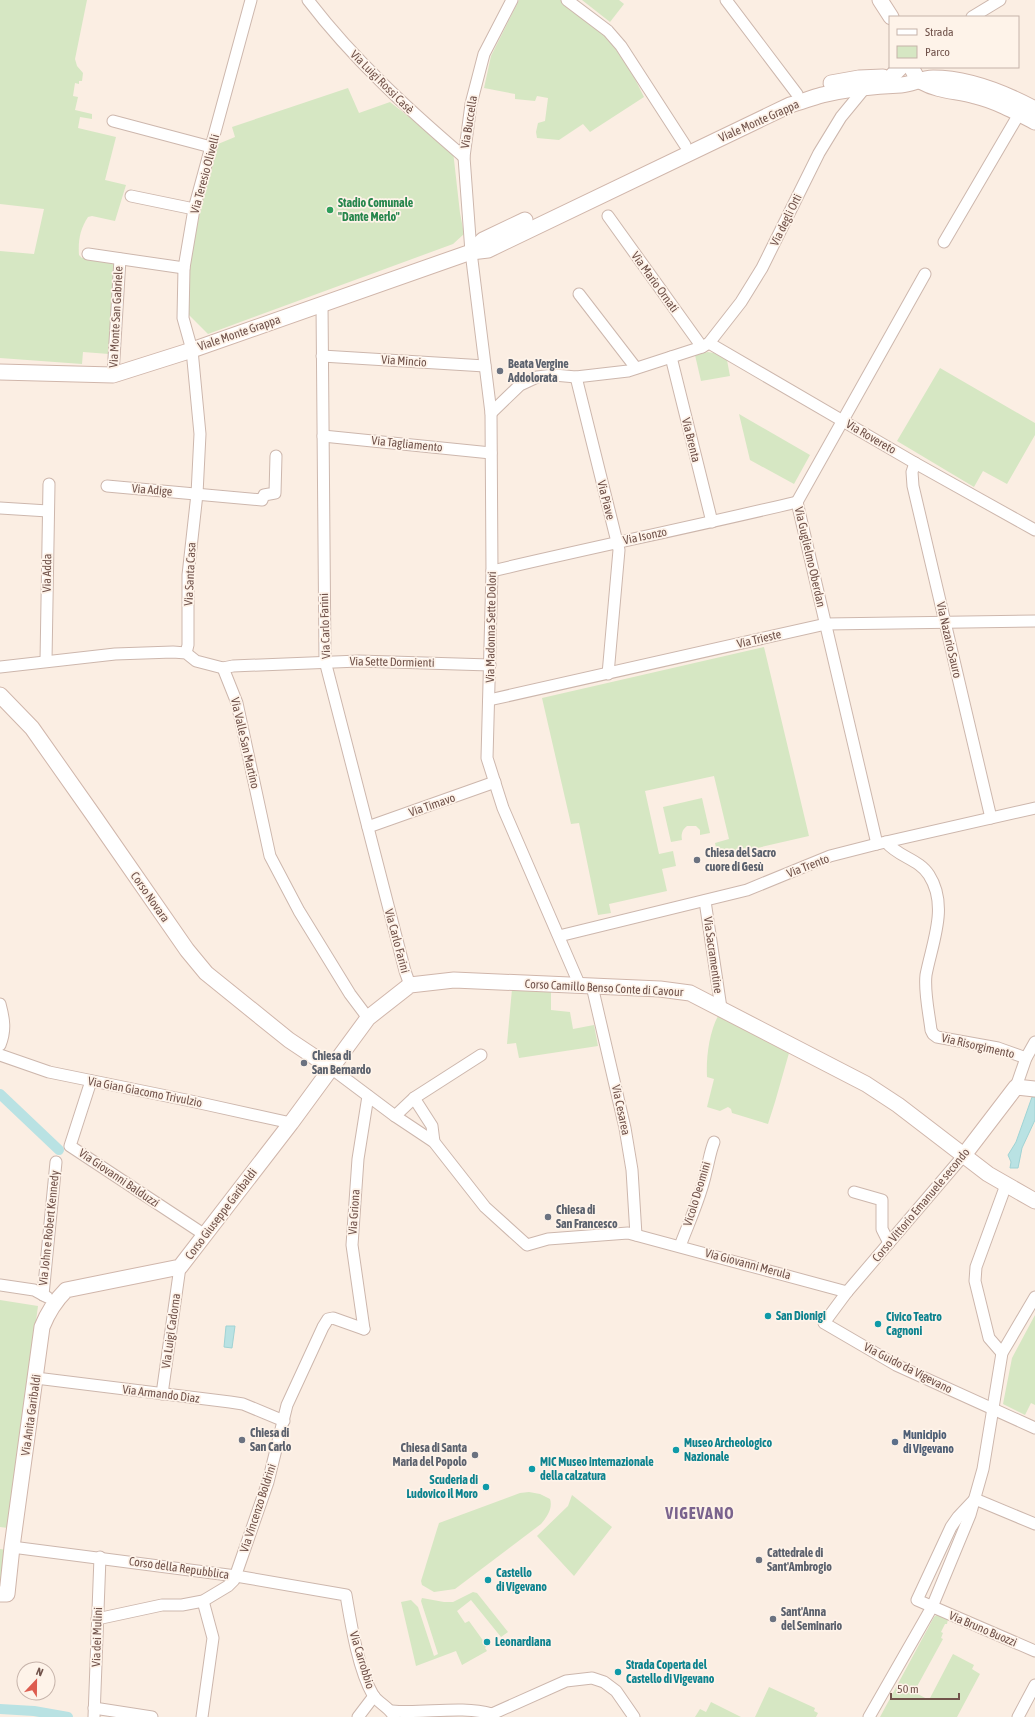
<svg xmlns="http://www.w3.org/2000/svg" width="1035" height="1717" font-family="'Asap Condensed',sans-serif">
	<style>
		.green { fill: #d6e7c3 }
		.water { fill: #b9e2e3; stroke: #a0d3d4 }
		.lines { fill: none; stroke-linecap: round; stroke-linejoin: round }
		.canal { stroke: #b9e2e3; stroke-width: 10 }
		.street-casing { stroke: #cdb7ad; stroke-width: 13 }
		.secondary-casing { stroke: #d0b6ab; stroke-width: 17 }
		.street { stroke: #fff; stroke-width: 11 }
		.secondary { stroke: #fff; stroke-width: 15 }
		.leisure-dot { fill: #2e9e5b; stroke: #fef3e9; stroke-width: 1.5 }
		.worship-dot { fill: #6b7280; stroke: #fef3e9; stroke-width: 1.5 }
		.culture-dot { fill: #0f9aa8; stroke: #fef3e9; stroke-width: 1.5 }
		.service-dot { fill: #5c6f8a; stroke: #fef3e9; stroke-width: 1.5 }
		.labels { text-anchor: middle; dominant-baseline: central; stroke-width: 3.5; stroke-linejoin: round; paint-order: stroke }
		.street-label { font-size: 12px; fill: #71534b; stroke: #fef3e9 }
		.leisure-label { font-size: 12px; font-weight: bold; fill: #27864d; stroke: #fef3e9; text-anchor: start }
		.worship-label { font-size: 12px; font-weight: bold; fill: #5b616d; stroke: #fef3e9; text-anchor: start }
		.culture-label { font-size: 12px; font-weight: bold; fill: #0d838f; stroke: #fef3e9; text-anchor: start }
		.service-label { font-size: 12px; font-weight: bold; fill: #4e5e75; stroke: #fef3e9; text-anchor: start }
		.district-label { font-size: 16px; font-weight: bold; letter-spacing: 1px; fill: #7a638d; stroke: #fef3e9 }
	</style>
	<rect width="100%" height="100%" fill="#fbeee3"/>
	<g class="green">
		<path d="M0,0H87L75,59L77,66L83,73L82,81H79V84L75,83L73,96L78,97L75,110L92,114V119L80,117L78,128L116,137L105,180L126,185L115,221L92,216L88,217C80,229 78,241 79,255L82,258L116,261L109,354L83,352L82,364L0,358V251L34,254L44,209L0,204Z"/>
		<path d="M519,0H562L608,37L634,77L644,97L590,132L583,124L559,140L537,138L536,132L538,123L545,121L548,98L537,96L535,101L515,99V94L484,88L491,56Z"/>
		<path d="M582,0H619L624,4L610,22Z"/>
		<path d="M348,88L359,113L390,102L453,151L460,213L464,234L453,244L208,334L186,312L190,264L201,206L218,144L235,137L232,127Z"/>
		<path d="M708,352L714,353L727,360L730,376L701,381L695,355Z"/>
		<path d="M940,368L1035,423V435L1007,484L983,471L974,487L897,441Z"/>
		<path d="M739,414L810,455L794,484L750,460Z"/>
		<path d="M764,647L809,836L718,857L715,843L729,839L714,776L645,791L659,854L673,851L676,866L662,869L667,891L609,904L611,913L598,915L579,823L571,824L542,698Z"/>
		<path d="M702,798L710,833L700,835V830L696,826H687C682,830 681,834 682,840L671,842L663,807Z"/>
		<path d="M512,989L551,992V1010L570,1012L573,1029L594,1025L598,1046L519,1058L516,1043L507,1044Z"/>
		<path d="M718,1016L789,1053L775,1102L768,1124L732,1113L731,1109L728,1107L720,1111L707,1107L714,1079L707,1077C706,1058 709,1033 718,1016Z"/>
		<path d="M0,1300L38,1306L8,1528L0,1527Z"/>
		<path d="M1035,1315V1405L1031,1403L1025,1415L1003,1404L1012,1358Z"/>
		<path d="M529,1492L540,1494L550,1499C553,1508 547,1517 541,1524L455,1589L434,1592L422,1585L421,1581L439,1523L520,1493Z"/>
		<path d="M572,1495L612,1527L574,1576L537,1536L568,1506Z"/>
		<path d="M0,1549L7,1550L0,1590Z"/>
		<path d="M473,1592L477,1593L508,1632L501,1637L471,1600L457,1611L465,1623L469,1621L487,1646L485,1648L487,1651L462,1665L456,1651L416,1666L401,1602L411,1600L418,1607L434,1656L438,1654L421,1601L422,1598L444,1602H453Z"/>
		<path d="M939,1613L948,1619L947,1624H945L941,1632L943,1633L941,1638L943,1639L914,1692L929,1700L953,1654L974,1665L972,1669L980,1674L957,1717H880L934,1617Z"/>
		<path d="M769,1687L815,1708L814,1711L818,1713L816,1717H755Z"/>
		<path d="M711,1702L741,1717H695L700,1709L706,1712Z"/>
	</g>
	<g class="water">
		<path d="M1032,1097H1035V1120L1022,1148L1018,1168H1010L1011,1162L1008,1155L1016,1142Z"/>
		<path d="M226,1326H235L232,1348L224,1347Z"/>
	</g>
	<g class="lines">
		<g class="canal">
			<path d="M0,1094L59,1150"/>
			<path d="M0,1709L34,1711L68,1717"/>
		</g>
		<g class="street-casing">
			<g id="street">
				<path d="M308,0C353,59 408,109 464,157"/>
				<path d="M512,0L484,54L471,104L464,157L471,252L491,413L492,571L487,758L503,808L580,986"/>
				<path d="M567,0L608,31L621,46L685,145"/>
				<path d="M726,0L797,94"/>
				<path d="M972,17L1000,0"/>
				<path d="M113,121L211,147"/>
				<path d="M131,196L194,209"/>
				<path d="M608,216L702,347"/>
				<path d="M944,242L1019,114"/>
				<path d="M88,254L184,268"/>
				<path d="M579,294L636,368"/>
				<path d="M322,304L325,661L405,971L410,985"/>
				<path d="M709,343L915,463L1035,530"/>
				<path d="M322,356L485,366"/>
				<path d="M671,357L712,522"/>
				<path d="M113,375L120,259"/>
				<path d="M576,377L619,550L608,674"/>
				<path d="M491,413L520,385L537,377L554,375L576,377L628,371L702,347L709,343L741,302L762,268L819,153L841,117L864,89"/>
				<path d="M323,436L491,453"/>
				<path d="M915,463L912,472L913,486L991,818"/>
				<path d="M107,486L262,500L264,495L275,493L276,456"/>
				<path d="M0,508L48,511"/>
				<path d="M492,571C594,547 696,526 797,502"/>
				<path d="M186,653L188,645V575L197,494L200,434L192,350L183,318L184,268L194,209L251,0"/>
				<path d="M46,661L49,484"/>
				<path d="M0,667L115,654L173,652L186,653L196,661L223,668L233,666L359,661L490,665"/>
				<path d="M223,668L237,703L270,856L299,911L350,994L368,1018"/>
				<path d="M489,700L826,624L1035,621"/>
				<path d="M368,827L495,782"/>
				<path d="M886,842C898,857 919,859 929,875C949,906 932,943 926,975C924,992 929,1013 931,1030L933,1034L937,1037L998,1048L1026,1058"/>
				<path d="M877,844L797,502L925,274"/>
				<path d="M705,901L721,1008"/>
				<path d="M559,936L747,890L830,856L877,844L1035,808"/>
				<path d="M592,986L625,1128L632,1170L636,1235"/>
				<path d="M0,1004C4,1019 6,1030 0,1045"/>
				<path d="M0,1055L49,1072L191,1101L291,1123"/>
				<path d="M331,1068L395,1116L434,1142L485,1207L527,1245L548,1239L628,1233L847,1292"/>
				<path d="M91,1081L70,1146L205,1235"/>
				<path d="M1016,1087L1026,1058L1035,1042"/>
				<path d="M414,1098L432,1126L434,1142"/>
				<path d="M395,1116L414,1098L481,1055"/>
				<path d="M964,1155L847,1292L824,1323L896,1365L1035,1428"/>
				<path d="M854,1192L882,1200V1229L889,1243"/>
				<path d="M680,1246C689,1222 701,1197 706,1172C709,1161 710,1152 714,1142"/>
				<path d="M0,1285L34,1290L47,1297"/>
				<path d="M43,1295L56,1162"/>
				<path d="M364,1329L352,1245L358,1159L368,1096"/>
				<path d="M1002,1353L989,1338L975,1281L976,1267L1006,1185"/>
				<path d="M36,1378L230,1402L243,1404L284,1421"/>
				<path d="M162,1394L180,1267"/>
				<path d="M975,1499L1035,1524"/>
				<path d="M974,1500L958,1517L951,1527L917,1600L1035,1651"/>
				<path d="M12,1547L236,1576L346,1595C351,1624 358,1669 373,1695C379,1704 390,1707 394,1717"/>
				<path d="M97,1619L162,1605H182L203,1601L228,1586L234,1580L268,1482L287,1405L323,1327L328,1319L333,1318L364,1329"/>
				<path d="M94,1708L152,1717"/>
				<path d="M392,1711C425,1714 460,1705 492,1714"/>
				<path d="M94,1717L100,1557"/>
				<path d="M202,1717L213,1638L203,1601"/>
				<path d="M358,1717L374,1696"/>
				<path d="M490,1717L492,1714L566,1681L592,1678L604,1682L616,1691L634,1717"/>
				<path d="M869,1717L932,1607L970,1515L983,1469L1002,1353L1035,1297"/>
				<path d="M1018,1717L1035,1685"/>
			</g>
		</g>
		<g class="secondary-casing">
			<g id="secondary">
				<path d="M880,0L891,17"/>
				<path d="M911,67L918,80"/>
				<path d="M892,76L901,67"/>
				<path d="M922,82C938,91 957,91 975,96C996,101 1016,112 1035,122"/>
				<path d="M831,83L859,78L883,77"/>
				<path d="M471,252L483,240L525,220"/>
				<path d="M0,372L113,375L192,350L471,252L488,250L790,105C801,102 811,98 822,95C847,89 875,86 901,85C912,84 922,78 933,78C968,78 1005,93 1035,109"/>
				<path d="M0,695L32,728L94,816L187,950L206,973L289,1040L331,1068"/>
				<path d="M964,1155L1016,1087L1035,1089"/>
				<path d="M0,1594H7L12,1547L42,1327C48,1312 55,1301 66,1290L180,1267L291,1123L368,1018L410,985L454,980L660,989L690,993L866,1084L898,1105L988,1174L1035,1201"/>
			</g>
		</g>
		<use href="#street" class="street"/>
		<use href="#secondary" class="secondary"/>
	</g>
	<circle class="leisure-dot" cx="330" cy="210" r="4"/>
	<g class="worship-dot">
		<circle cx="500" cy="371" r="4"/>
		<circle cx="697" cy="860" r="4"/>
		<circle cx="304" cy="1063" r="4"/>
		<circle cx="548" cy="1217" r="4"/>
		<circle cx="242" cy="1440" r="4"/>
		<circle cx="475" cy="1455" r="4"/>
		<circle cx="759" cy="1560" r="4"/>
		<circle cx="773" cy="1619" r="4"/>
	</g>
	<g class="culture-dot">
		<circle cx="768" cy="1316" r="4"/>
		<circle cx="878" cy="1324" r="4"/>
		<circle cx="676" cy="1450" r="4"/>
		<circle cx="532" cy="1469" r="4"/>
		<circle cx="486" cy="1487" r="4"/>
		<circle cx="488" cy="1580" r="4"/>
		<circle cx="487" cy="1642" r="4"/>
		<circle cx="618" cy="1672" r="4"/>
	</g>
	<circle class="service-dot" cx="895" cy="1442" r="4"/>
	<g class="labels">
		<g class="street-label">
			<text transform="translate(382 82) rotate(45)">Via Luigi Rossi Casè</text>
			<text transform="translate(759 121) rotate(-24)">Viale Monte Grappa</text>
			<text transform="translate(469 122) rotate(-81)">Via Buccella</text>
			<text transform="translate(205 174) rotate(-75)">Via Teresio Olivelli</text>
			<text transform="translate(786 220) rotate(-64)">Via degli Orti</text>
			<text transform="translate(655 282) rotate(54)">Via Mario Ornati</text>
			<text transform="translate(116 317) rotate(-87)">Via Monte San Gabriele</text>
			<text transform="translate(239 333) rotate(-19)">Viale Monte Grappa</text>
			<text transform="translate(404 361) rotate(4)">Via Mincio</text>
			<text transform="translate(871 437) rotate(30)">Via Rovereto</text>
			<text transform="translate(691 440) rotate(76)">Via Brenta</text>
			<text transform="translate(407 444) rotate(6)">Via Tagliamento</text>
			<text transform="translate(152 490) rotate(5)">Via Adige</text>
			<text transform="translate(606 500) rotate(76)">Via Piave</text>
			<text transform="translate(645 536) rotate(-12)">Via Isonzo</text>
			<text transform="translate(810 557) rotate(77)">Via Guglielmo Oberdan</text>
			<text transform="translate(47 573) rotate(-89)">Via Adda</text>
			<text transform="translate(190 574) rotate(-87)">Via Santa Casa</text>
			<text transform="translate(325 626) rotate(-92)">Via Carlo Farini</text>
			<text transform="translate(491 627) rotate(-89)">Via Madonna Sette Dolori</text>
			<text transform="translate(759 639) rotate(-13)">Via Trieste</text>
			<text transform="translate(949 640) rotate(77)">Via Nazario Sauro</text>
			<text transform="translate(392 662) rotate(1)">Via Sette Dormienti</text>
			<text transform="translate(245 743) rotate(77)">Via Valle San Martino</text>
			<text transform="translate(432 805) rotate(-19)">Via Timavo</text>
			<text transform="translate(808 866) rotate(-21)">Via Trento</text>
			<text transform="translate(150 897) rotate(55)">Corso Novara</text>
			<text transform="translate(397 941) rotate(75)">Via Carlo Farini</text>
			<text transform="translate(713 955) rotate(82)">Via Sacramentine</text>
			<text transform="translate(604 988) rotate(3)">Corso Camillo Benso Conte di Cavour</text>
			<text transform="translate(978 1046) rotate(13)">Via Risorgimento</text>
			<text transform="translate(145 1092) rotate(11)">Via Gian Giacomo Trivulzio</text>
			<text transform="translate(621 1110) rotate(78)">Via Cesarea</text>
			<text transform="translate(119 1178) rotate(34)">Via Giovanni Balduzzi</text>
			<text transform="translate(697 1194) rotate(-73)">Vicolo Deomini</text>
			<text transform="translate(921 1205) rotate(-50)">Corso Vittorio Emanuele secondo</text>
			<text transform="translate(354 1212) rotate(-86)">Via Griona</text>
			<text transform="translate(221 1214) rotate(-53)">Corso Giuseppe Garibaldi</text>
			<text transform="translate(49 1228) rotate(-84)">Via John e Robert Kennedy</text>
			<text transform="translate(748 1264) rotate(15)">Via Giovanni Merula</text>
			<text transform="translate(171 1331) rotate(-82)">Via Luigi Cadorna</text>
			<text transform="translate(908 1368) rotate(27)">Via Guido da Vigevano</text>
			<text transform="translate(161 1394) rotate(7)">Via Armando Diaz</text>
			<text transform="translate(31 1415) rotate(-82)">Via Anita Garibaldi</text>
			<text transform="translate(258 1508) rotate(-72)">Via Vincenzo Boldrini</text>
			<text transform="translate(179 1568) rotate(8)">Corso della Repubblica</text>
			<text transform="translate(983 1629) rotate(23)">Via Bruno Buozzi</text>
			<text transform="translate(97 1637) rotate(-88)">Via dei Mulini</text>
			<text transform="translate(362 1660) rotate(73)">Via Carrobbio</text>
		</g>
		<g class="leisure-label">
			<text x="338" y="203">Stadio Comunale<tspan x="338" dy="14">"Dante Merlo"</tspan></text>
		</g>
		<g class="worship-label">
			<text x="508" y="364">Beata Vergine<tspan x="508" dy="14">Addolorata</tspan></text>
			<text x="705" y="853">Chiesa del Sacro<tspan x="705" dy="14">cuore di Gesù</tspan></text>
			<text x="312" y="1056">Chiesa di<tspan x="312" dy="14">San Bernardo</tspan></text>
			<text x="556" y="1210">Chiesa di<tspan x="556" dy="14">San Francesco</tspan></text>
			<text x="250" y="1433">Chiesa di<tspan x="250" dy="14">San Carlo</tspan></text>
			<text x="467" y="1448" text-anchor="end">Chiesa di Santa<tspan x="467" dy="14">Maria del Popolo</tspan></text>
			<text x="767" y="1553">Cattedrale di<tspan x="767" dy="14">Sant'Ambrogio</tspan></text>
			<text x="781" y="1612">Sant'Anna<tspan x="781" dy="14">del Seminario</tspan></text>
		</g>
		<g class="culture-label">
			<text x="776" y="1316">San Dionigi</text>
			<text x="886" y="1317">Civico Teatro<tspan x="886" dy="14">Cagnoni</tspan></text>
			<text x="684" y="1443">Museo Archeologico<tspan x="684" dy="14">Nazionale</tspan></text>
			<text x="540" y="1462">MIC Museo internazionale<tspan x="540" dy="14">della calzatura</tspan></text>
			<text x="478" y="1480" text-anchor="end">Scuderia di<tspan x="478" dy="14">Ludovico il Moro</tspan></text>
			<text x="496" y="1573">Castello<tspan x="496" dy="14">di Vigevano</tspan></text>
			<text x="495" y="1642">Leonardiana</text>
			<text x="626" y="1665">Strada Coperta del<tspan x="626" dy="14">Castello di Vigevano</tspan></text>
		</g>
		<g class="service-label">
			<text x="903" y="1435">Municipio<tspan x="903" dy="14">di Vigevano</tspan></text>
		</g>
		<g class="district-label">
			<text x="700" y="1513">VIGEVANO</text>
		</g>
	</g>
	<rect x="889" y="16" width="130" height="52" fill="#fef3e9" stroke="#c6b3aa"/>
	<rect x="897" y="29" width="20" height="6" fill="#ffffff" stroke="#c6b3aa"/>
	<text x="925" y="36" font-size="12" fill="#71534b">Strada</text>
	<rect x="897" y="46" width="20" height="12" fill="#d6e7c3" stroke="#c6b3aa"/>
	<text x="925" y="56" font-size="12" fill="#71534b">Parco</text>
	<g transform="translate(36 1681) rotate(22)"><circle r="19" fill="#fef3e9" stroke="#c6b3aa"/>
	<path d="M0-3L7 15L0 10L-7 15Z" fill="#dd5c4f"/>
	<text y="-6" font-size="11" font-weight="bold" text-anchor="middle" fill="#71534b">N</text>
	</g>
	<path d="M891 1693v6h68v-6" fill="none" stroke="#71534b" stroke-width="2"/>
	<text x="897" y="1693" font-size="12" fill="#71534b" stroke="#fef3e9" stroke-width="3" paint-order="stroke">50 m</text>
</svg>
